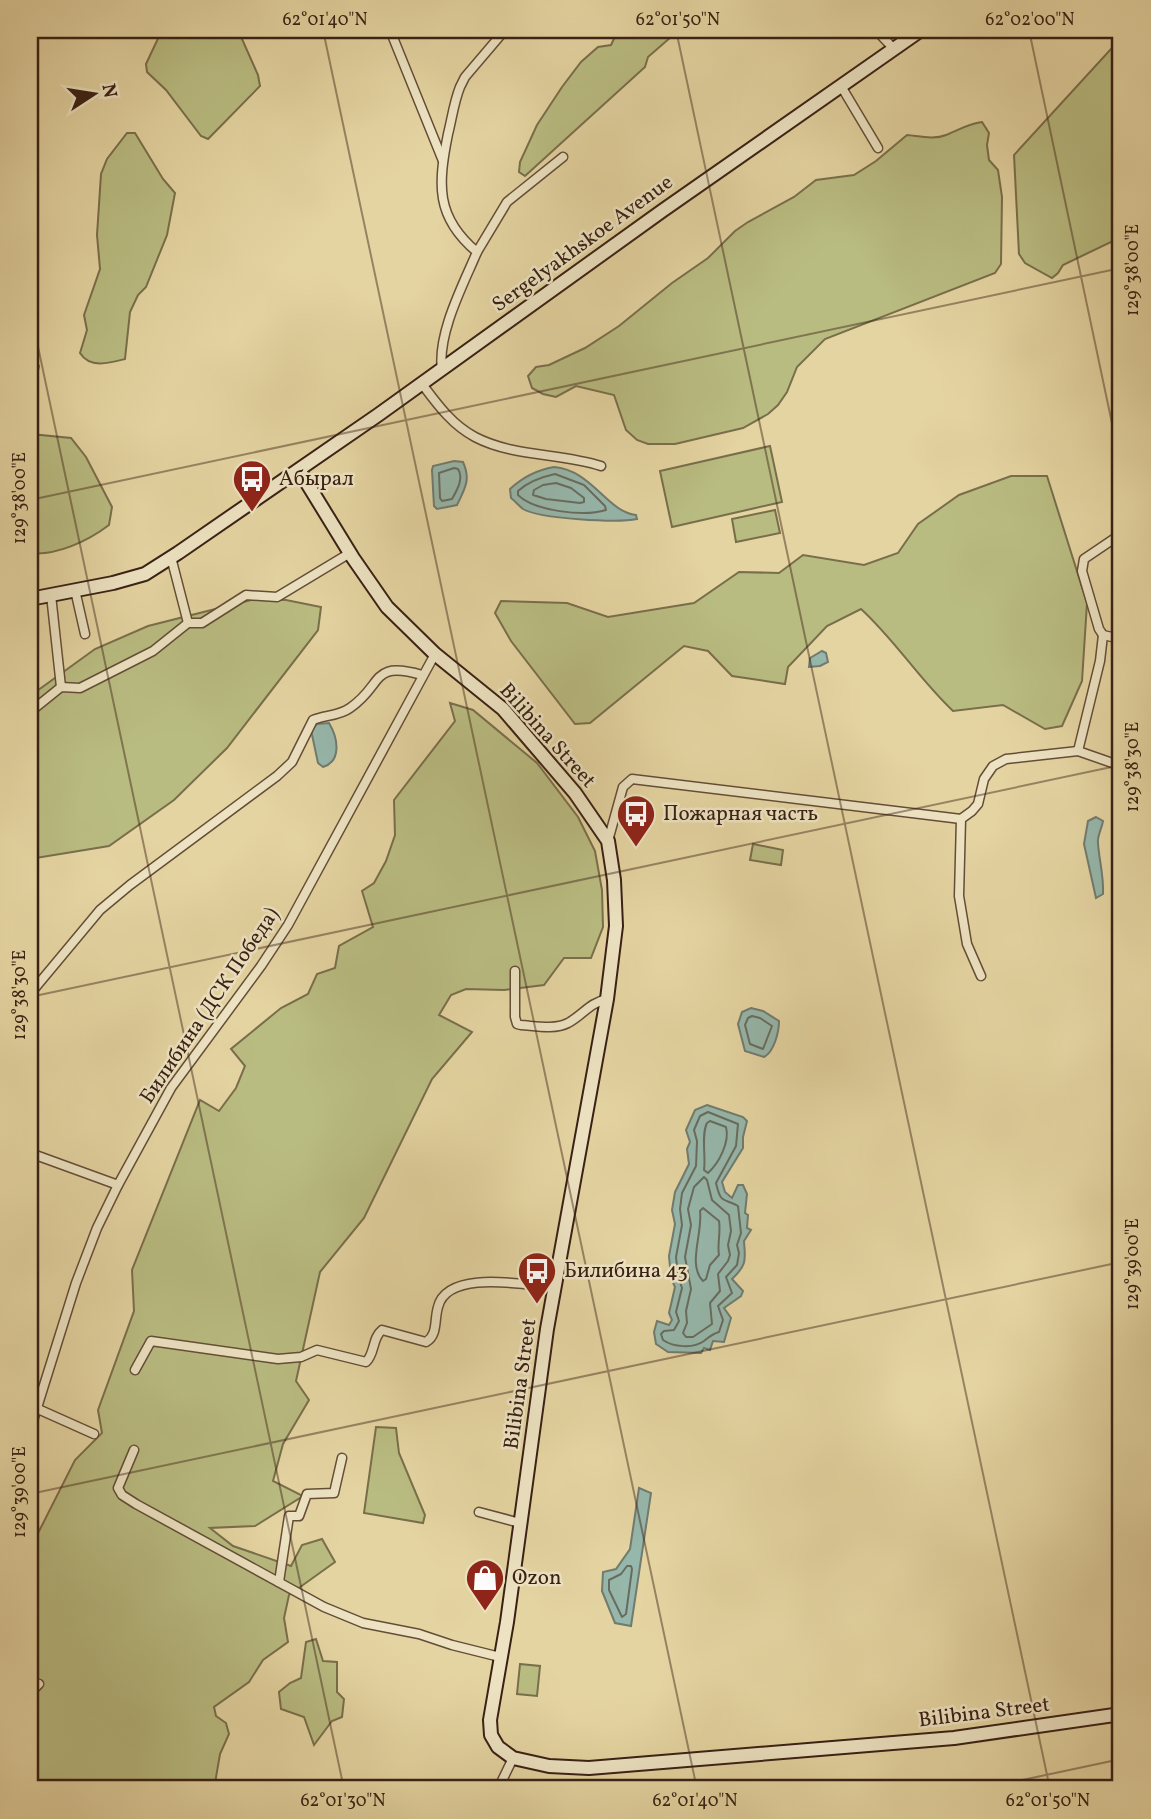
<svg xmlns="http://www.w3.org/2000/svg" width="1151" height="1819" font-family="Vollkorn,serif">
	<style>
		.green { fill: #b9bc81; stroke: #796e4b; stroke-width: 2 }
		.water { fill: #96b7ab; stroke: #717b6f; stroke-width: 2 }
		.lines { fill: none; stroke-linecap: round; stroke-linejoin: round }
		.shore { stroke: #686c60; stroke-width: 2 }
		.street-casing { stroke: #644d38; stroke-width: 11 }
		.secondary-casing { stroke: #392015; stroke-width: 16 }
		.street { stroke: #ede3c2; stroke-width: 8 }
		.secondary { stroke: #ede3c2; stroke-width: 12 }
		.ticks { fill: none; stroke: #392015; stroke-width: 2; stroke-opacity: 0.45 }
		.labels { text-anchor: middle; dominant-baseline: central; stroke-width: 5; stroke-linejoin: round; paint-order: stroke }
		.street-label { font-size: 21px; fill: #392015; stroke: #ede3c2 }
		.poi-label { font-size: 21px; fill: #392015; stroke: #ede3c2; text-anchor: start }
		.neatline { fill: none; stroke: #392015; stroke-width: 2.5 }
		.ticks-label { font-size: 18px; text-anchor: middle; fill: #392015 }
	</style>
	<rect width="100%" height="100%" fill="#e4d4a1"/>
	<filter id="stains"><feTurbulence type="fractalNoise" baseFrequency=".00286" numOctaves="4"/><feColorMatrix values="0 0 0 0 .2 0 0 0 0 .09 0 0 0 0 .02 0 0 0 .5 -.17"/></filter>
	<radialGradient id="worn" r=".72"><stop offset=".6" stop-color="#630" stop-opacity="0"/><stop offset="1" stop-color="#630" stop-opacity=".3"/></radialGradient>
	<g class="green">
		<path d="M162,30H238L258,75L260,86L208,139L201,136L166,90L147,72L146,64Z"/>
		<path d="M618,30H679L648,57L645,67L525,176L519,172L520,162L537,125L562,87L581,62L598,47L611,45Z"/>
		<path d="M1121,38V241L1115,240L1063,265L1058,273L1052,278L1025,263L1019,254L1014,155Z"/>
		<path d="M982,122L989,133L987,145L989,160L998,170L1002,197L1001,264L995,273L825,339L797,367L787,392L778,405L768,414L743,428L675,444H648L637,440L626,430L614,395L576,386L556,397L543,394L532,388L528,376L536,367L549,365L585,348L619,326L672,283L708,258L735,231L748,222L794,197L816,180L854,175L876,161L907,135C919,136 934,140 946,135C959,130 967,124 982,122Z"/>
		<path d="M127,133H135L163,179L175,193L167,235L146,287L138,295L130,312L125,359C110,363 90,369 80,353L87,330L84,315L100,269L97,235L101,174L107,159Z"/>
		<path d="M30,354L39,366L30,406Z"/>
		<path d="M30,431L31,434L71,438L86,457L112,507L109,525C88,541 56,556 30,553Z"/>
		<path d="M770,446L782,502L672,527L660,471Z"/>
		<path d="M1011,476H1047L1087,603L1082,681L1062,726L1045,729L1003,705L953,711C919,679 895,640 861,609L827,626L788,667L785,684L732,676L708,651L684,646L590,723L575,724L511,641L495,613L501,601L567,603L608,617L694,603L739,572L779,573L803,555L864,565L898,553L918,524L959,495Z"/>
		<path d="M775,510L780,533L736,542L732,519Z"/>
		<path d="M251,600H286L321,607L318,630L227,748L174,800L109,846L36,858L30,853V696L95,649L148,626Z"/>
		<path d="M450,703L473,710L537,763L578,817L595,851L602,890L603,927L591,958H564L544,985L504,990L466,989L451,995L439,1015L472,1032L432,1079L364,1218L320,1272L296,1381L309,1400L283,1444L273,1481L303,1496L255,1526L210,1528L233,1546L291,1566L302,1545L322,1539L335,1562L289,1595L284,1618L288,1642L263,1660L249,1682L214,1707L216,1716L226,1723L229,1734L220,1754L214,1789H30V1741L35,1732L30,1720V1549L75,1460L102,1433L98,1410L134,1311L132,1270L200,1100L219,1111L236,1088L245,1066L231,1049L281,1008L308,994L317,974L335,968L339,946L373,927L362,891L374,883L386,861L395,835L394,800L455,721Z"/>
		<path d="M753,844L783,850L781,865L750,860Z"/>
		<path d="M376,1427L396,1428L399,1453L425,1515L423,1523L364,1513Z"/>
		<path d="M316,1639L323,1661L337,1662V1692L344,1699L342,1717L332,1721L314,1745L304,1717L281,1709L279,1692L290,1683L301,1678L306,1642Z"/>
		<path d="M520,1664L540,1666L537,1696L517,1694Z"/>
	</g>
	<g class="water">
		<path d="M454,461L463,462C471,480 465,488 457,505L437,509L434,506L432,470L433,466Z"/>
		<path d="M554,467C592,470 607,512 636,515L637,519C618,523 540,519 523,509C519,506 515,501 511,498L510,489C523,477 536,470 554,467Z"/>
		<path d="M822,651L826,653L828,662L820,666L809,667L810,658Z"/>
		<path d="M329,723C338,738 342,761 323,767L318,763L311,730L317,724Z"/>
		<path d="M1121,805V868L1119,866L1113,820Z"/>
		<path d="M1096,817L1103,821C1102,828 1097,836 1098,843C1099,860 1104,876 1103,894L1096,898L1084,844L1088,821Z"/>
		<path d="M751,1008L763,1011L779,1021C779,1032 774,1052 764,1057L745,1051L738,1024L742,1012Z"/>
		<path d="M707,1105L743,1117L747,1121L743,1137V1148L722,1182L725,1192L732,1198L738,1185H743L747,1194L745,1213L748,1215L747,1228L751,1230L744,1241C745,1259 748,1264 732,1279L743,1291L741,1296L724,1308L731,1318L724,1342L713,1341L710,1350L704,1348L701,1353L668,1352L656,1344L654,1332L657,1321L669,1325L672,1320L669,1313L675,1287L671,1278L669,1256L675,1224L672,1210L675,1192L689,1164L687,1149L690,1142L686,1130L695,1110Z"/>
		<path d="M639,1488L651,1493L631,1626L615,1623L602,1591L603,1572L616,1569L630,1549Z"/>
	</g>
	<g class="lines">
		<g class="shore">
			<path d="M454,468L458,469C464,479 457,490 452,499L442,501L440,498L439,473Z"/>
			<path d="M555,474L584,485L605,506L606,510C584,517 534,511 518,495V491C529,481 541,477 555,474Z"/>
			<path d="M556,483L571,488L584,498V502L580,503L546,499L533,495L534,490L543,485Z"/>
			<path d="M752,1016L760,1018L772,1026L763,1049L750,1044L745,1025L748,1018Z"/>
			<path d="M708,1112L738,1124L736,1146L716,1183C721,1205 724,1198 738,1206L741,1233L737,1245L739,1253L737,1265L726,1277L732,1293L718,1306L723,1320L719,1332C712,1334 709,1337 704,1341C693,1349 673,1347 663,1340L661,1334L664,1331L674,1330L679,1321L676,1312L682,1288L678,1276L676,1257L682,1225L680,1209L682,1193L696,1166L697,1141L694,1130L700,1116Z"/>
			<path d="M710,1121L726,1127C730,1142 719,1163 708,1173L704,1170C706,1156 701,1135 707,1123Z"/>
			<path d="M704,1177L707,1180L712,1200L729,1215L731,1231L728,1245L730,1255L728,1261L718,1274L720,1291L710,1303L712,1324L693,1337H686L683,1333L687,1323L686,1311L691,1289L685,1257L691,1225L688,1209L694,1187Z"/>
			<path d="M703,1208L719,1221C721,1232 717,1244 719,1255L710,1265L706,1279L703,1281C687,1265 703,1233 700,1211Z"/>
			<path d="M627,1566H631L632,1569L626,1614L622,1617L609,1590V1580L621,1574Z"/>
		</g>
		<g class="street-casing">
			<g id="street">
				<path d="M390,30L443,161"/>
				<path d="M876,30L894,49"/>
				<path d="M841,86L878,148"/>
				<path d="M477,252L507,202L563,157"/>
				<path d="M442,370C437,334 463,285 477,252C435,217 438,184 448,134C452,118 454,102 460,87L465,77L505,30"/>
				<path d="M422,384C437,404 452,425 475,437C513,457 561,453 601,466"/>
				<path d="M1121,534L1084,559L1082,571L1099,629L1103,635L1121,639"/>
				<path d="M171,557L188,623"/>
				<path d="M75,590L85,634"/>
				<path d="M51,595L61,687"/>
				<path d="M30,712L61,687L80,688L153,651L188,623H202L246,595L277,597L350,553"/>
				<path d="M1078,751L1100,661L1103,635"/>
				<path d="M608,841L623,787L632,779L961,819"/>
				<path d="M515,971V1017L517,1024L521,1025C536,1026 554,1030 568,1023C583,1015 589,1003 607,999"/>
				<path d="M981,976L967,944L959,896L961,819L972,811L978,804L984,779L993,766L1006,759L1078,751L1121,766"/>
				<path d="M30,994L100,910L130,885L277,776L292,762L313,720C325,715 339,716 350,708C384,685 370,660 422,675"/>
				<path d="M30,1153L118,1185"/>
				<path d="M135,1370L151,1341L278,1359L301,1357L317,1350L366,1362C375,1354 372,1338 382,1330L426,1342C438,1335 434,1320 438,1307C447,1269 525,1285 554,1287"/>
				<path d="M38,1409L94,1434"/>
				<path d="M30,1430L76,1283L97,1228L118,1185L171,1088L261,966L288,925L435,654"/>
				<path d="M134,1450L118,1488L122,1495L136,1504L324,1607L363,1623L419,1634L452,1645L500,1657"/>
				<path d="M479,1512L520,1523"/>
				<path d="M279,1582L289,1516H299L307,1494L334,1493L342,1458"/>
				<path d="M30,1693L39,1684"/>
				<path d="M498,1789L513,1758"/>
			</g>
		</g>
		<g class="secondary-casing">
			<g id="secondary">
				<path d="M299,470L353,558L387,607L435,654L503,709L575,793L608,841L614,880L616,926L607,999L547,1329L507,1622L490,1720L491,1735L498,1747L513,1758L549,1766L589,1768L954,1738L1121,1714"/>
				<path d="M30,599L113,583L145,574L178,553L378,415L662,211L921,30"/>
			</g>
		</g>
		<use href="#street" class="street"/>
		<use href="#secondary" class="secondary"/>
	</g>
	<path class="ticks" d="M323,30L697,1789M676,30L1050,1789M1029,30L1121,466M30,309L344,1789M30,500L1121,268M30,997L1121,765M30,1494L1121,1262M980,1789L1121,1759"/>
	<defs>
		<g id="bus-pin" transform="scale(2.0125)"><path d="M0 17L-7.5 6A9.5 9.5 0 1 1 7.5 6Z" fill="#8f2418" stroke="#ede3c2"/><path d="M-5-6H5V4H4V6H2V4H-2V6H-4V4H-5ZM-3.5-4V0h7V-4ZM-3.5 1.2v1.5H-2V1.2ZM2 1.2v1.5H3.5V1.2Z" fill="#fff"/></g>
		<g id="shop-pin" transform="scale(2.0125)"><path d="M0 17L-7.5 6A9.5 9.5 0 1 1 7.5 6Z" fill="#8f2418" stroke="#ede3c2"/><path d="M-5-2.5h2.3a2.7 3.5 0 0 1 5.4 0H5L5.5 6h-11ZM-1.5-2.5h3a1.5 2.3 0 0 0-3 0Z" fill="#fff"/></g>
	</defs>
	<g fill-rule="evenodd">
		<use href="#bus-pin" x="252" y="479"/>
		<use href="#bus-pin" x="636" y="814"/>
		<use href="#bus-pin" x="537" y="1271"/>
		<use href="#shop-pin" x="485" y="1578"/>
	</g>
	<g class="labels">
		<g class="street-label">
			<text transform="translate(583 244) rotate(-36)">Sergelyakhskoe Avenue</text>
			<text transform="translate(547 736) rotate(48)">Bilibina Street</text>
			<text transform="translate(210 1006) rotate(-56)">Билибина (ДСК Победа)</text>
			<text transform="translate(521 1384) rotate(-82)">Bilibina Street</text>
			<text transform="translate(984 1713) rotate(-7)">Bilibina Street</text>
		</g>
		<g class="poi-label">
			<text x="279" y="479">Абырал</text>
			<text x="663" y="814">Пожарная часть</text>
			<text x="564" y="1271">Билибина 43</text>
			<text x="512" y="1578">Ozon</text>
		</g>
	</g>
	<rect width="1151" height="1819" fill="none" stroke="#e4d4a1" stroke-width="77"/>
	<g transform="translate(94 94) rotate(78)" stroke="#ede3c2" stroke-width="5" paint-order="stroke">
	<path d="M0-5L12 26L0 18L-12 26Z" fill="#392015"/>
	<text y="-10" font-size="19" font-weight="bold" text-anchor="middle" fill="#392015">N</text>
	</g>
	<rect x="38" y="38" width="1074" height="1742" class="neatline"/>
	<g class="ticks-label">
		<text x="325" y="25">62°01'40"N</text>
		<text x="678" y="25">62°01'50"N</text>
		<text x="1030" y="25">62°02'00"N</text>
		<text transform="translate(1132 270) rotate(-90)" y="6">129°38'00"E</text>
		<text transform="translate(19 498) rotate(-90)" y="6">129°38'00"E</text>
		<text transform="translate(1132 767) rotate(-90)" y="6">129°38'30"E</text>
		<text transform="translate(19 995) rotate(-90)" y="6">129°38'30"E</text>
		<text transform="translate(1132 1264) rotate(-90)" y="6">129°39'00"E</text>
		<text transform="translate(19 1492) rotate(-90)" y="6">129°39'00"E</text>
		<text x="343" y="1806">62°01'30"N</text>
		<text x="695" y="1806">62°01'40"N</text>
		<text x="1048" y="1806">62°01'50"N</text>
	</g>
	<rect width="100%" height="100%" filter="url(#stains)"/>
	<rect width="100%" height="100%" fill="url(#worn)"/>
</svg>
